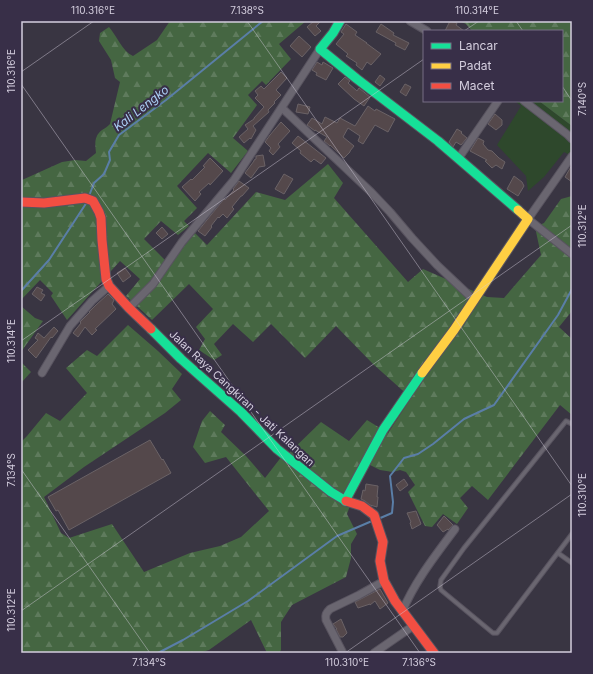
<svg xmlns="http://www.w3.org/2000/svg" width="593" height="674" font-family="Inter,sans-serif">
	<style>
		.green { fill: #2e482c }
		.forest { fill: url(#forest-firs) }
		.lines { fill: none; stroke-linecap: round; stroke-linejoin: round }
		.stream { stroke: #5a7ea7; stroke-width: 2 }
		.building { fill: #54484b; stroke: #6a6266 }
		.lane-casing { stroke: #58535f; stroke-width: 5.5 }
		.street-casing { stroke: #58535f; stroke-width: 9 }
		.fast-casing { stroke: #58535f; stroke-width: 11 }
		.slow-casing { stroke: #58535f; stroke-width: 11 }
		.jam-casing { stroke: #58535f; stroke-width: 11 }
		.lane { stroke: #6a6670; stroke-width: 3.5 }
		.street { stroke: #6a6670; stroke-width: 7 }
		.fast { stroke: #16e098; stroke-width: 9 }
		.slow { stroke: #ffcf43; stroke-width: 9 }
		.jam { stroke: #f24e42; stroke-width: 9 }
		.ticks { fill: none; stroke: #d4cede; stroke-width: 1; stroke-opacity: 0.45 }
		.labels { text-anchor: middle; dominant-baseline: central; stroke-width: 4; stroke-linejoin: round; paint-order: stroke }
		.street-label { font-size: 11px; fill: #d4cede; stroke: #382f48 }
		.water-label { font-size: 12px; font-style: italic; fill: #abcef5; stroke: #382f48 }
		.neatline { fill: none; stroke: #d4cede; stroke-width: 1.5 }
		.ticks-label { font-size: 10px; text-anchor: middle; fill: #d4cede }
	</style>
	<defs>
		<pattern id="forest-firs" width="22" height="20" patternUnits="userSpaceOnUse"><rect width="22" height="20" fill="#456642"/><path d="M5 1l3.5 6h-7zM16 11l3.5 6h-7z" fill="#5f7b5d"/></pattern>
	</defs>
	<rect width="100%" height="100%" fill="#393542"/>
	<path class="green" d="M515,101H539L572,126V156L564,152L544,177L528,191L526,176L497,145L521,106Z"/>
	<g class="forest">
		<path d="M170,21H306L279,44L291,59L266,85L262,81L248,95L257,105L233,138L248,151L231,173L208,153L177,186L197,208L184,221L189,226L178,235L161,221L144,239L169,264L195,233L207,245L256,192L285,200L328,164L343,183L334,198L408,282L423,269L487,297L504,298L541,255L535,227L544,223L561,199L572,196V311L559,327L572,339V415L560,405L488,500L472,486L460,498L468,508L457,524L443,514L432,527L425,526L408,492L415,485L406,472L400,470L393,472L380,470L370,465L356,471V489L347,514L357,534L351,544V558L346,577L292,605L281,622V650L279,653H267L251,620L209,650L199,653H21V442L27,436L46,413L60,421L87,393L66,368L87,350L97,356L128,325L158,351L182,374L172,389L181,400L165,413L84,467L44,497L61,533L69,538L112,524L144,572L190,553L220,546L241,537L269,511L226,457L205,463L193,447L202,421L210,411L225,425L221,432L246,456L265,478L282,456L285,459L289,453L321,422L349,441L367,420L388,433L411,398L373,364L336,326L305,358L271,324L253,342L233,324L214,344L222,355L214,360L199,350L205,339L196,327L213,309L189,284L152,320L126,296L140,279L120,261L67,320L51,296L53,293L40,280L21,300V182L22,180L62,162L75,160L86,161L96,153C95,144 94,136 102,130C105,128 107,127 110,124L120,82L115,78L111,60L99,41L100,33L109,27C117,36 122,51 133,56L157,40Z"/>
		<path d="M459,21H572V126L539,101H562V31H472L466,24Z"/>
		<path d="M21,306L35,318L43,321L21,352Z"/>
		<path d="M21,362L31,372L21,383Z"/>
	</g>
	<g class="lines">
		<g class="stream">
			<path d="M89,196L94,183L104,174L110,160L109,152L119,135L166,100L263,21"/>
			<path d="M21,291L49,260L87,202"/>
			<path d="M378,519L392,513L393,502L390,476L404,458L418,454L433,444L464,419L494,405L558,315L572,289"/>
			<path d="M158,653L183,640L248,601L337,536L372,521"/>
		</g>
	</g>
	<g class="building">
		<path d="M314,21H321L316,26L321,31L315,36L307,27Z"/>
		<path d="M450,21L457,23L456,25L464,31H445Z"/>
		<path d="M346,24L357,32L355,35L367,43H366L381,54L371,65L367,62L362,70L356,65L357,63L346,56L348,54L336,44L344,34L341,32Z"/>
		<path d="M381,24L394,33L393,35L409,43L405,50L395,45L396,43L376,32Z"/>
		<path d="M299,36L311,47L302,57L290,46Z"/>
		<path d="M317,62L322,65L323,62L333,68L326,80L316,75L317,73L312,70Z"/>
		<path d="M281,72L287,78L276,90L281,95L274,102L275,103L268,110L269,112L253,126L256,130L251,139L250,138L244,143L239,137L248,129L245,125L254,119V118L264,107L255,98L258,95L255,91L261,86L264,89Z"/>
		<path d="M380,75L385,79L380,86L375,82Z"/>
		<path d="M345,77L350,81L348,83L357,91L359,88L370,97L364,106L354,99L338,84Z"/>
		<path d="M405,84L411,87L406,96L400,92Z"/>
		<path d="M298,104L310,107L308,114L296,112Z"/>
		<path d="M368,106L375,111L376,109L395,119L388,132L375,125L363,144L358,141L360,136L348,128L343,137L354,146L350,151V152L344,158L330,145V146L324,141L327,137L315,130V131L307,125L312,118L322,124L325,117L337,123L340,118L355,126Z"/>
		<path d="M495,114L502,120V125L496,130L488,124Z"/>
		<path d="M281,122L290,131L278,144L280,147L273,155L269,151L271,148L265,142L270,135Z"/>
		<path d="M457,129L462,132L461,133L467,138L461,145L456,142L453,147L449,142Z"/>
		<path d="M298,136L326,158L321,164L314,159L311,162L300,153L301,151L292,143Z"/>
		<path d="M478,138L484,141L483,144L488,150L492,151L499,158L505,162L502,169L496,165L492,168L485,161L487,160L470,151Z"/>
		<path d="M263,155L265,166L259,167L251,178L245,173L254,161V160L256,159V156Z"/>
		<path d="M210,158L223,171L210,185L209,183L199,192L201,194L195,201L182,187L191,179L192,180L205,167L203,166Z"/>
		<path d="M572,165V182L565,177Z"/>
		<path d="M284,174L293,179L284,194L275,189Z"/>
		<path d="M514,176L522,182L524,186L518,196L507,189Z"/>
		<path d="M239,181L249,188L242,196H241L232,207L234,209L227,218L223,214L219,218L218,217L211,226L212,227L205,236L198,231L224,199L225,200L234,190L233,189Z"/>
		<path d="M162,227L168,234L162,239L156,233Z"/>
		<path d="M125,268L131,276L123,282L117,273Z"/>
		<path d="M37,287L43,290L41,293L45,295L41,301L32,294Z"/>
		<path d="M108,294L114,300L112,304L116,309L95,329L97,330L92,335L85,327L78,337L73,333L81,323L80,322L90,312H89L96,305Z"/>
		<path d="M54,327L58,331L52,338L51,337L36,358L28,350L38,340L35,338L38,333L44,338Z"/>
		<path d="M150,440L162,460L163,459L171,473L69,530L58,510L56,511L48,497Z"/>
		<path d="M404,479L408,485L400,491L396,485Z"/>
		<path d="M366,484L378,486L377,497H378L377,507L370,505L365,501L361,499L363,490L365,491Z"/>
		<path d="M416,511L421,524L412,529L410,523L411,522L407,513Z"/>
		<path d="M444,516L453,525L448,530V529L443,532L437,525Z"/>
		<path d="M380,589L388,603L380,609L375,601L370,605V604L358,608L355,602Z"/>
		<path d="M341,619L347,633L343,637H340L336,629H337L333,624Z"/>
	</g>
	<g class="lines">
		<g class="lane-casing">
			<g id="lane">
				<path d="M572,424L566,421L464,548L441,580L440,587L441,590L493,633H497L572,534"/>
				<path d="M558,553L572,563"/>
			</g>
		</g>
		<g class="street-casing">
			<g id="street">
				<path d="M410,21L427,31"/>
				<path d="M524,101L568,135L572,139"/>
				<path d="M282,108L371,192L390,212L412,238L437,265L474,300"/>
				<path d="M572,156L528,219L572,254"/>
				<path d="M458,159L498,101"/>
				<path d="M129,308L153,284L182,242L234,180L320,49"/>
				<path d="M42,373L70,326L92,301L109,286"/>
				<path d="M402,612C415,581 435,556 455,529"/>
				<path d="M343,653L326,620C325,615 326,613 330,609L359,595L384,581"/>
				<path d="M374,653L413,626"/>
			</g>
		</g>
		<g class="fast-casing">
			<g id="fast">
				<path d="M340,21L333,33L320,49L357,79L438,141L518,210"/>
				<path d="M151,329L181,359L241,412L277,449L331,492L346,501"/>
				<path d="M345,501L383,430L422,373"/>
			</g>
		</g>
		<g class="slow-casing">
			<path id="slow" d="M422,373L454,330L528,219L518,210"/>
		</g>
		<g class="jam-casing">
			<g id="jam">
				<path d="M21,202L44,203L85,198L93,201L99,212L101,218L102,240L106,279L109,286L129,308L151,329"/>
				<path d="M346,501L362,506L374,515L383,542L380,561L384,581L395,601L434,653"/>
			</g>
		</g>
		<use href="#lane" class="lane"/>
		<use href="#street" class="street"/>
		<use href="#fast" class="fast"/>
		<use href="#slow" class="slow"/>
		<use href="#jam" class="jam"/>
	</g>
	<path class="ticks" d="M247,21L572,486M516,21L523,31M464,31L479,21M21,72L94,21M21,84L420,653M562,86L572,101M21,341L424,59M21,469L150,653M21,611L572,225M345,653L572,494"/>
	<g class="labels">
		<g class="street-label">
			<text transform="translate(242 398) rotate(43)">Jalan Raya Cangkiran - Jati Kalangan</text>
		</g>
		<g class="water-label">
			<text transform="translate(141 108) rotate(-38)">Kali Lengko</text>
		</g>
	</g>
	<rect width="593" height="674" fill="none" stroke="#382f48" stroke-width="44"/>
	<rect x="423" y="30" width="140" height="72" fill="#382f48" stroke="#766f84"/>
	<rect x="431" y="43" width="20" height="6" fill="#16e098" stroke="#766f84"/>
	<text x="459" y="50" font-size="12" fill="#d4cede">Lancar</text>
	<rect x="431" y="63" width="20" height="6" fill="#ffcf43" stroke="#766f84"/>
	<text x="459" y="70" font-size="12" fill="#d4cede">Padat</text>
	<rect x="431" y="83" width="20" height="6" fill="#f24e42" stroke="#766f84"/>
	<text x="459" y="90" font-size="12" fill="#d4cede">Macet</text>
	<rect x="22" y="22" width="549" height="630" class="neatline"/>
	<g class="ticks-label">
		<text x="93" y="14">110.316°E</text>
		<text x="247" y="14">7.138°S</text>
		<text x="477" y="14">110.314°E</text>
		<text transform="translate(11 71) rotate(-90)" y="4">110.316°E</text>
		<text transform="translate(582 99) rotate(-90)" y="4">7.140°S</text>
		<text transform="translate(582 226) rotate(-90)" y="4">110.312°E</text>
		<text transform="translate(11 341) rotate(-90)" y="4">110.314°E</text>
		<text transform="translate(11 470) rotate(-90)" y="4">7.134°S</text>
		<text transform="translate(582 495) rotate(-90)" y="4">110.310°E</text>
		<text transform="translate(11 610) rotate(-90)" y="4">110.312°E</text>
		<text x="149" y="666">7.134°S</text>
		<text x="347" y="666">110.310°E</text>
		<text x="419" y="666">7.136°S</text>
	</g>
</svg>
